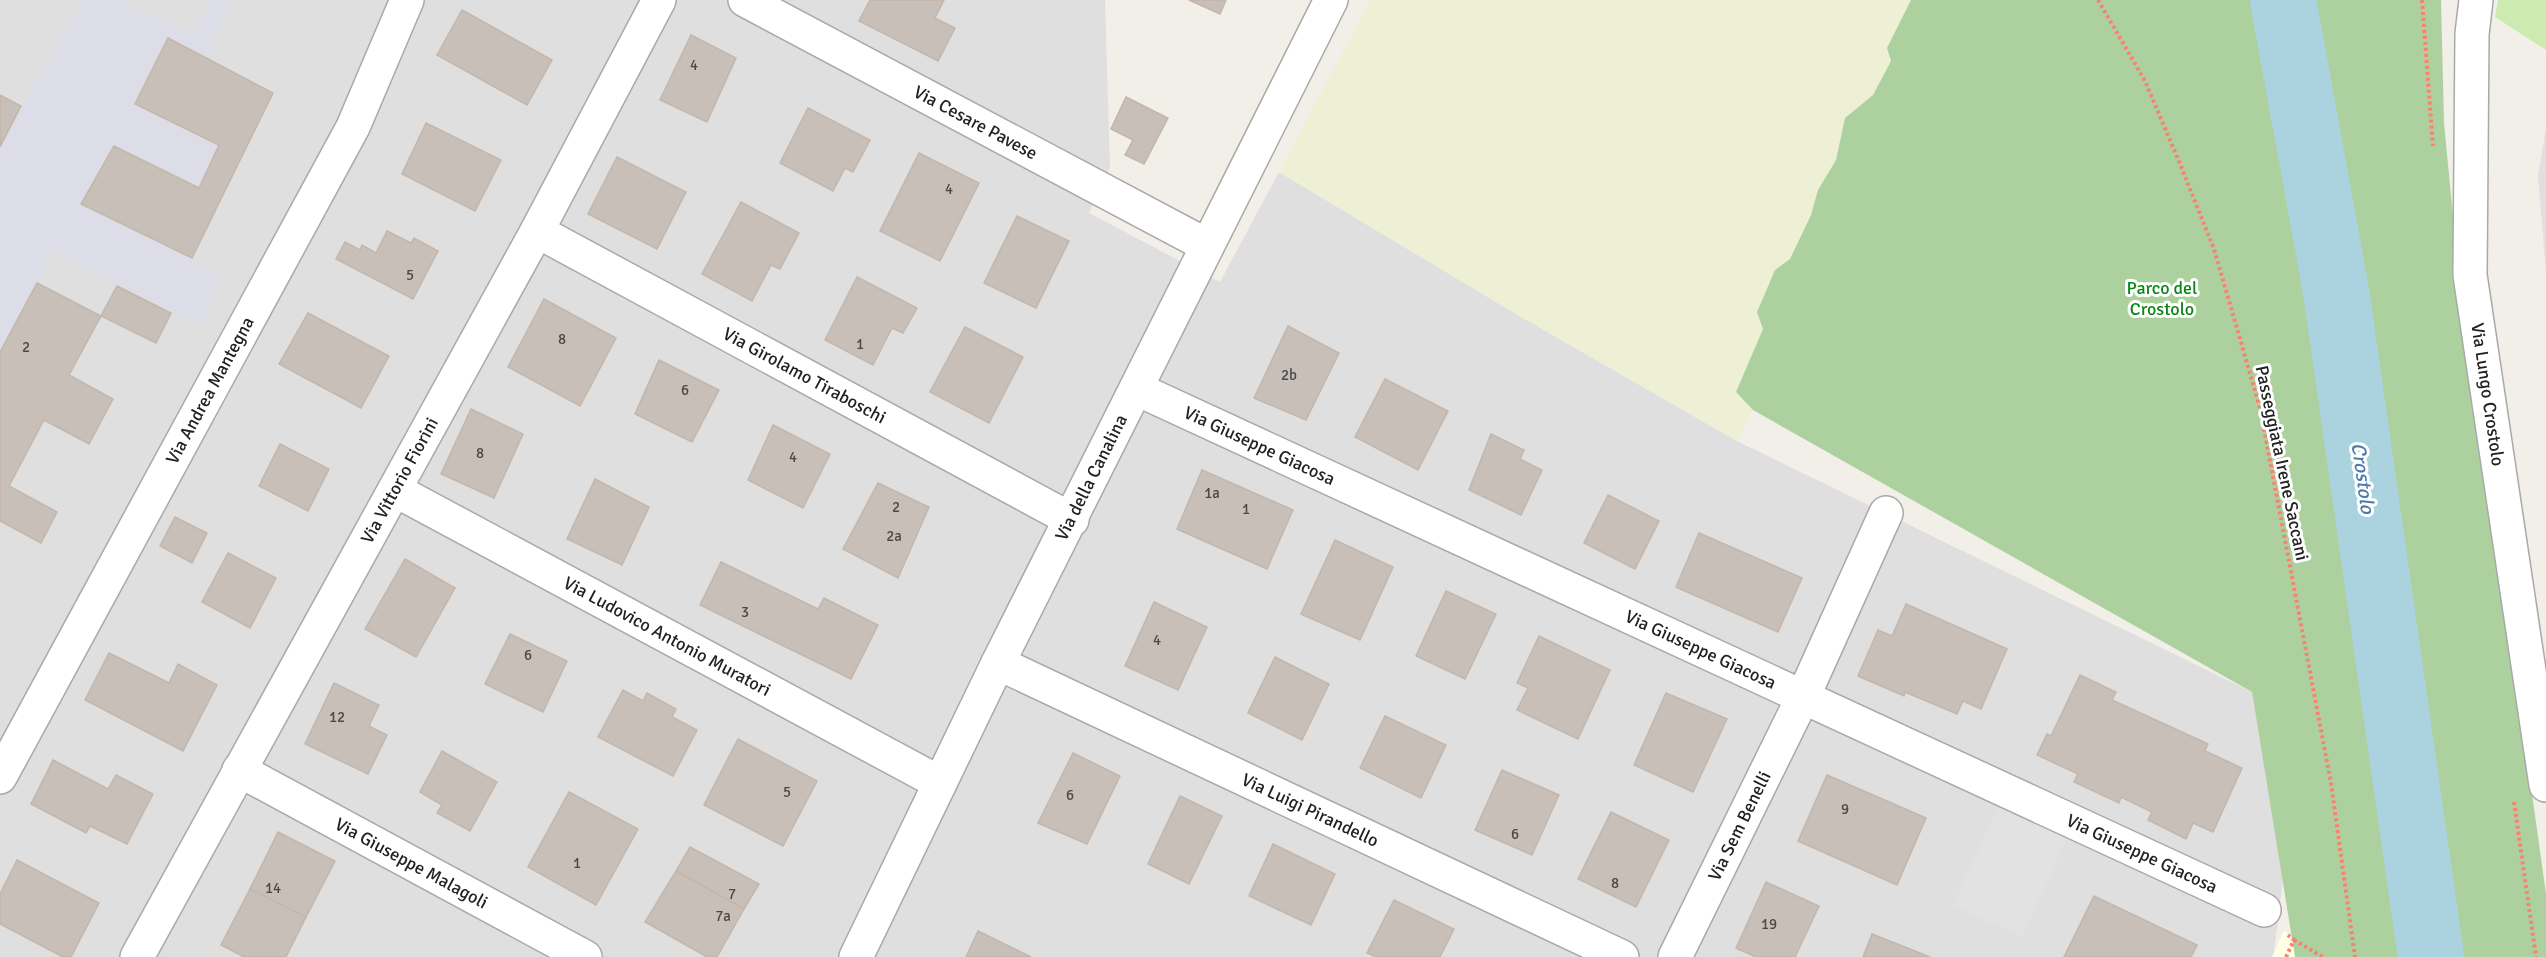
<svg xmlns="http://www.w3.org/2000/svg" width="2546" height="957" font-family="Signika,sans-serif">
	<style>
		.residential { fill: #e0dfdf }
		.education { fill: #ffffe5 }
		.farmland { fill: #eef0d5 }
		.grass { fill: #cdebb0 }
		.forest { fill: #add19e }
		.parking { fill: #e2e2e2 }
		.plaza { fill: #dddde8 }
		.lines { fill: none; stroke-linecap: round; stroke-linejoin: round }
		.river { stroke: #aad3df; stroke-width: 66 }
		.building { fill: #c7bfb8; stroke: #c4b6ab; stroke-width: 1.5 }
		.minor-casing { stroke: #a9a9a9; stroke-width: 36 }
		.path { stroke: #fa8072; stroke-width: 4; stroke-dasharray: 3 3; stroke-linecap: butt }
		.minor { stroke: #fff; stroke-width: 33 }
		.labels { text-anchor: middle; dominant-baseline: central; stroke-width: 6; stroke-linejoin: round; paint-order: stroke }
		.number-label { font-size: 15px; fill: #4b4948 }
		.street-label { font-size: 18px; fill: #222; stroke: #fff }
		.park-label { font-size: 18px; fill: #0c8416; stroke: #fff }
		.water-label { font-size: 20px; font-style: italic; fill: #4a7aab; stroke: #fff }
	</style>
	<rect width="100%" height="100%" fill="#f2efe9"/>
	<g class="residential">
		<path d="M0,0H1105L1110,167L1089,213L1220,282L1279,172L1511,311L1737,441L2252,692L2283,879L2274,953L2272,957H0Z"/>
		<path d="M2546,128V272L2538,176Z"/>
	</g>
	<path class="education" d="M2284,930L2294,940L2295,957H2272Z"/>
	<path class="farmland" d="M1370,0H1911L1887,48L1891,61L1873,95L1845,118L1836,160L1818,190L1811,215L1790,259L1775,270L1757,312L1763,329L1736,392L1753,410L1737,441L1511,311L1279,172Z"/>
	<path class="grass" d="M2498,0H2546V50L2495,17Z"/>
	<path class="forest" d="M1911,0H2441L2444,123L2457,257L2546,894V957H2295L2252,692L1753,410L1736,392L1763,329L1757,312L1775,270L1790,259L1811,215L1818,190L1836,160L1845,118L1873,95L1891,61L1887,48Z"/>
	<path class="parking" d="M2005,791L2074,822L2022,937L1953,905Z"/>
	<path class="plaza" d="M82,0H118L194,34L210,0H233L205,57L167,38L135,104L219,145L199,188L114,146L81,203L223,275L202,325L117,286L51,249L37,283L0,352V147Z"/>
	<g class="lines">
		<path class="river" d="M2283,0L2336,291L2431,957"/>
	</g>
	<g class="building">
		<path d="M870,0H944L935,18L955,28L938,61L859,21Z"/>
		<path d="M1189,0H1226L1220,14Z"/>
		<path d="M462,10L552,60L527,105L437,55Z"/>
		<path d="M691,35L736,58L707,122L660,100Z"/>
		<path d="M168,38L273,93L192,258L81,204L114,146L199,188L219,145L135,104Z"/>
		<path d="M0,95L21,106L0,147Z"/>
		<path d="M1126,97L1168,118L1144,164L1125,155L1133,140L1111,129Z"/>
		<path d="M808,108L870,140L853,172L845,168L833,191L780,163Z"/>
		<path d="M426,123L501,160L475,211L402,174Z"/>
		<path d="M919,153L979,183L940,261L880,231Z"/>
		<path d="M617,157L686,192L657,249L588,214Z"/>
		<path d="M741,202L799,233L780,269L771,265L752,301L702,274Z"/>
		<path d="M1017,216L1069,241L1036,308L984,283Z"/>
		<path d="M387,231L411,243L414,238L438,251L413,299L336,259L345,242L360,250L362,245L376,253Z"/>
		<path d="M857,277L917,308L903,333L892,328L873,365L825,340Z"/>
		<path d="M37,283L101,316L69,375L113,399L89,444L44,420L9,486L57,512L41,543L0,521V352Z"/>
		<path d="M117,286L171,313L156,343L101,316Z"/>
		<path d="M544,299L616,338L580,406L508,367Z"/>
		<path d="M308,313L389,356L361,408L279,364Z"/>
		<path d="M1288,326L1339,353L1306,420L1254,398Z"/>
		<path d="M965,327L1023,357L989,423L930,392Z"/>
		<path d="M659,360L719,390L692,442L635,414Z"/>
		<path d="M1385,379L1448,411L1418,470L1355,437Z"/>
		<path d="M471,409L523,434L494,498L441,474Z"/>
		<path d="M773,425L830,454L803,508L748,480Z"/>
		<path d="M1491,434L1524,450L1520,459L1542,470L1521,515L1469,490Z"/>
		<path d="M280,444L329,469L308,511L259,486Z"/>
		<path d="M1202,470L1293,510L1267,569L1177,529Z"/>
		<path d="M595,479L649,507L622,565L567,539Z"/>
		<path d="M878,483L929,507L898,578L843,549Z"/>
		<path d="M1608,495L1659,521L1635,569L1584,543Z"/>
		<path d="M175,517L207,533L192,563L160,546Z"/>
		<path d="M1699,533L1802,578L1778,632L1676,587Z"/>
		<path d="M1335,540L1393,567L1360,640L1301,614Z"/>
		<path d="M228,553L276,578L250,628L202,602Z"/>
		<path d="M405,559L455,588L416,657L365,629Z"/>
		<path d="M721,562L818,609L824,598L878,625L851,679L700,605Z"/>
		<path d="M1446,591L1496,614L1465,679L1416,656Z"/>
		<path d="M1154,602L1207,627L1178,690L1125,666Z"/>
		<path d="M1906,604L2007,649L1981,709L1963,701L1957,714L1905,692L1904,696L1858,676L1878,630L1892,636Z"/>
		<path d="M510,634L567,661L543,712L485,684Z"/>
		<path d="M1539,636L1610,670L1578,739L1517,710L1528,688L1517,683Z"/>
		<path d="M109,653L169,683L178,664L217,685L183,751L85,700Z"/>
		<path d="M1275,657L1329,684L1302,740L1248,713Z"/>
		<path d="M2080,675L2116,692L2112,700L2208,744L2205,751L2242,768L2213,832L2193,823L2186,839L2148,820L2152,812L2121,797L2119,803L2074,782L2078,774L2037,755L2047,734L2051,736Z"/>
		<path d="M334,683L379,705L369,726L387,735L368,774L305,744Z"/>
		<path d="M623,690L643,701L647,693L676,709L672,717L697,730L673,776L598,737Z"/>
		<path d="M1666,693L1727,719L1693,792L1634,765Z"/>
		<path d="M1385,716L1446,745L1421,798L1360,768Z"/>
		<path d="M738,739L817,781L783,846L704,805Z"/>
		<path d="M442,751L497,782L470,831L437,813L442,805L420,792Z"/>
		<path d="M1073,753L1120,776L1087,844L1038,823Z"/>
		<path d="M53,760L108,789L116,775L153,794L127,844L90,826L86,833L31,804Z"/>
		<path d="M1502,770L1559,795L1532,855L1475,830Z"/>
		<path d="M1827,775L1926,818L1897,885L1798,841Z"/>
		<path d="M569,792L638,829L596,905L528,867Z"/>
		<path d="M1180,796L1222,816L1189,884L1148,864Z"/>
		<path d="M1611,812L1669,840L1636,907L1578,879Z"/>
		<path d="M278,832L335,861L306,917L250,889Z"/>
		<path d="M1273,844L1335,874L1311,925L1249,896Z"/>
		<path d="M690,847L759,884L744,909L676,871Z"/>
		<path d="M17,860L99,903L71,957H63L0,924V894Z"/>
		<path d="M676,871L744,909L717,957H707L645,922Z"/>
		<path d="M1766,882L1819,906L1795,957H1756L1736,948Z"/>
		<path d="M250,889L306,917L286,957H244L221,945Z"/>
		<path d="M2094,896L2197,945L2191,957H2064Z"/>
		<path d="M1394,900L1454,929L1440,957H1376L1367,953Z"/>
		<path d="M978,931L1031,957H966Z"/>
		<path d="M1872,934L1930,957H1863Z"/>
	</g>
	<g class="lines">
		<g class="minor-casing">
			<g id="minor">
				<path id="s1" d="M745,0L1206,245"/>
				<path id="s2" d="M2476,0L2472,34L2470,275L2546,785"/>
				<path id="s3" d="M537,231L1072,520"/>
				<path id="s4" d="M1137,389L2264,910"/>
				<path id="s5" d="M395,490L940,783"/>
				<path id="s6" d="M998,663L1622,957"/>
				<path id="s7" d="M239,770L585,957"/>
				<path id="s8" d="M0,777L353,127L407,0"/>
				<path id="s9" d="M137,957L537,231L659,0"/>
				<path id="s10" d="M856,957L998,663L1331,0"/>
				<path id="s11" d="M1675,957L1803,697L1886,513"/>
			</g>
		</g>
		<g class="path">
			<path d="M2098,0L2145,81L2180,164L2214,249L2260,408L2331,783L2355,957"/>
			<path d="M2422,0L2433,146"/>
			<path d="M2514,802L2536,957"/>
			<path d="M2294,940L2323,957"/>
			<path d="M2286,957L2294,940L2288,935"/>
		</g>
		<use href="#minor" class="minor"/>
	</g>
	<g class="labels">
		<g class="number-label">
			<text x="694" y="65">4</text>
			<text x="949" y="189">4</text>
			<text x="410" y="275">5</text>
			<text x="562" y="339">8</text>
			<text x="860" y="344">1</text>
			<text x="26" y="347">2</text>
			<text x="1289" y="375">2b</text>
			<text x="685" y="390">6</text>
			<text x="480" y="453">8</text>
			<text x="793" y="457">4</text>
			<text x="1212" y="493">1a</text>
			<text x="896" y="507">2</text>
			<text x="1246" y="509">1</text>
			<text x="894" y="536">2a</text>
			<text x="745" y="612">3</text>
			<text x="1157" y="640">4</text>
			<text x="528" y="655">6</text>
			<text x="337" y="717">12</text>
			<text x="787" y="792">5</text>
			<text x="1070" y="795">6</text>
			<text x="1845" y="809">9</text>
			<text x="1515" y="834">6</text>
			<text x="577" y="863">1</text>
			<text x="1615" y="883">8</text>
			<text x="273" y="888">14</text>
			<text x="732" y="894">7</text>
			<text x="723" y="916">7a</text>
			<text x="1769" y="924">19</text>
		</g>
		<g class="street-label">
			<text stroke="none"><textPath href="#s1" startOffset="261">Via Cesare Pavese</textPath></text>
			<text stroke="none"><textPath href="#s3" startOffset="304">Via Girolamo Tiraboschi</textPath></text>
			<text stroke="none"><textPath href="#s8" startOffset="440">Via Andrea Mantegna</textPath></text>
			<text stroke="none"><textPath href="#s2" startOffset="396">Via Lungo Crostolo</textPath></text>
			<text stroke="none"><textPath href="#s4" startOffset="135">Via Giuseppe Giacosa</textPath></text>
			<text transform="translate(2282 463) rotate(78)">Passeggiata Irene Saccani</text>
			<text stroke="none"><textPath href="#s10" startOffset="534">Via della Canalina</textPath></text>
			<text stroke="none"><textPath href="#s9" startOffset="544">Via Vittorio Fiorini</textPath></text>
			<text stroke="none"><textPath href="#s5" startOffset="309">Via Ludovico Antonio Muratori</textPath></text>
			<text stroke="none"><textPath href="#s4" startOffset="621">Via Giuseppe Giacosa</textPath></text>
			<text stroke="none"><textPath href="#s6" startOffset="345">Via Luigi Pirandello</textPath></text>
			<text stroke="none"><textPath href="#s11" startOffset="146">Via Sem Benelli</textPath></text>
			<text stroke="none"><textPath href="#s4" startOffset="1107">Via Giuseppe Giacosa</textPath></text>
			<text stroke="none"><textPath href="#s7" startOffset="196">Via Giuseppe Malagoli</textPath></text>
		</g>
		<g class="park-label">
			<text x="2162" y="288">Parco del<tspan x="2162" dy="21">Crostolo</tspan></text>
		</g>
		<g class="water-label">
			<text transform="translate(2363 478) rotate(82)">Crostolo</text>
		</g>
	</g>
</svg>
